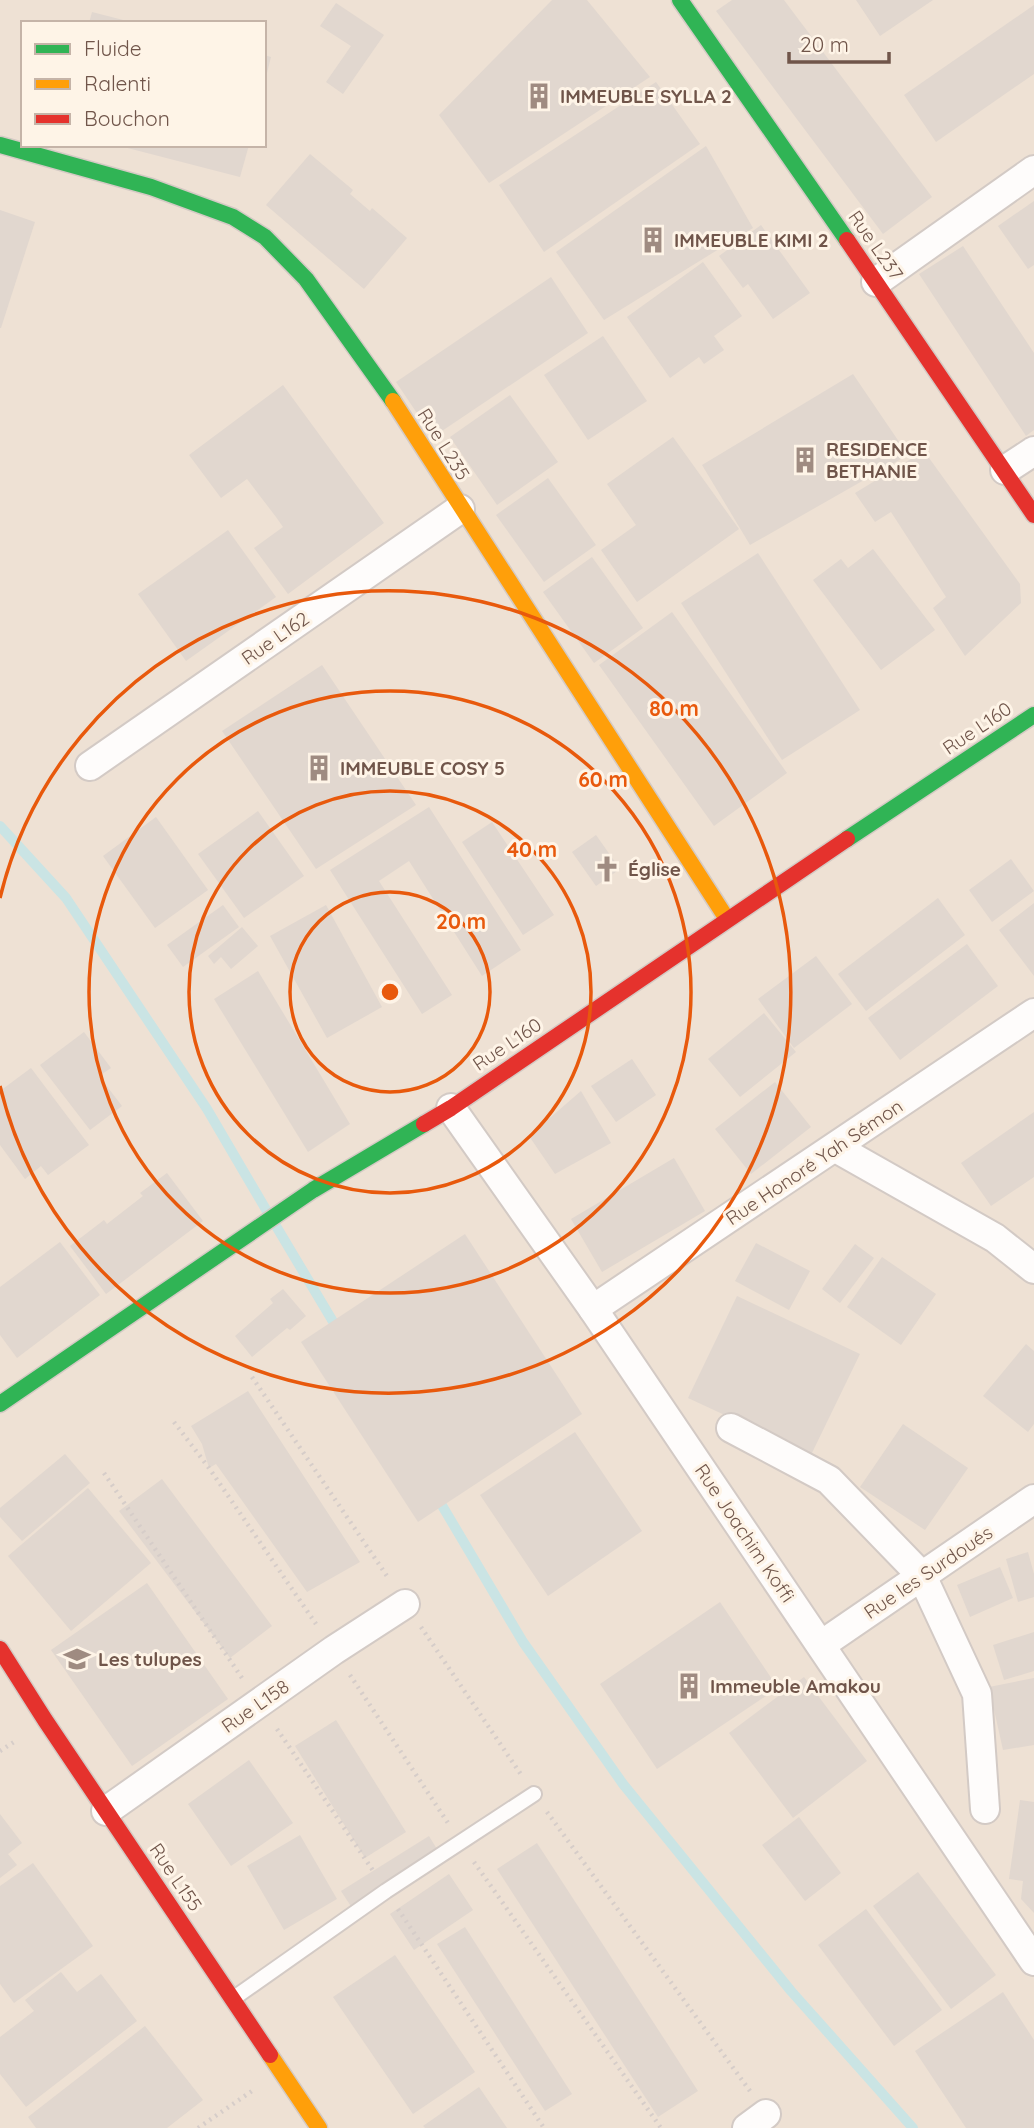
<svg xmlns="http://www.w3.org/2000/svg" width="1034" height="2128" font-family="Quicksand,sans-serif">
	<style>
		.residential { fill: #eee1d4; fill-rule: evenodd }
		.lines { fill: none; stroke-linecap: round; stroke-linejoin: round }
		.stream { stroke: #cae4e4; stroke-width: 10 }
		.building { fill: #e1d7cf }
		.lane-casing { stroke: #d3cac5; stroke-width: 18 }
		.street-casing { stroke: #d3cac5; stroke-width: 32 }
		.fast-casing { stroke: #d4cac4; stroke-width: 19 }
		.slow-casing { stroke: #d4cac4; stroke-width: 19 }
		.jam-casing { stroke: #d4cac4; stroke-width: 19 }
		.path { stroke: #d6cdc9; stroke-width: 4.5; stroke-dasharray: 2 5; stroke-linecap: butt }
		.lane { stroke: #fefcfb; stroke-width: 14 }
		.street { stroke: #fefcfb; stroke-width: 28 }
		.fast { stroke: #30b455; stroke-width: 16 }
		.slow { stroke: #ff9f0a; stroke-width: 16 }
		.jam { stroke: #e5322d; stroke-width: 16 }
		.ring { fill: none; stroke: #e8590c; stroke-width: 3.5 }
		.labels { text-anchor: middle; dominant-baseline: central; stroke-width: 6; stroke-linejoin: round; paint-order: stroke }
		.poi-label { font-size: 19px; font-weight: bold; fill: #70554a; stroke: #fef4e7; text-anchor: start }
		.street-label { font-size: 19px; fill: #70554a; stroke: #fef4e7 }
		.centre { fill: #e8590c; stroke: #fef4e7; stroke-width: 3.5 }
		.ring-label { font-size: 21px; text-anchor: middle; font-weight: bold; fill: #e8590c; stroke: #fef4e7; stroke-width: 6; stroke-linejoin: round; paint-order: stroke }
	</style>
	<rect width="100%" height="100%" fill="#f5eee7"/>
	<path class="residential" d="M0,0H1034V2128H0ZM23,23H264V145H23Z"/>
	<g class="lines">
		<g class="stream">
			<path d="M0,826L66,898L207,1109L268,1213"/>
			<path d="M276,1226L338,1330"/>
			<path d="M437,1497L523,1642L623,1784L791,1991L913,2128"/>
		</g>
	</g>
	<g class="building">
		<path d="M552,0H587L650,77L489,183L439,115Z"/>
		<path d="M732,0H784L932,197L883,234L716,11Z"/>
		<path d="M856,0H933L880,36Z"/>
		<path d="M336,3L384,35L343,94L326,82L351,46L320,26Z"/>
		<path d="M1034,5V74L936,142L904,95Z"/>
		<path d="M92,12L131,22L130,23H89Z"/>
		<path d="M264,55L271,57L265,81H264Z"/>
		<path d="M656,82L700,144L544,252L499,185Z"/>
		<path d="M116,145H249L240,177Z"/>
		<path d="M706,146L753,228L604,320L556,252Z"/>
		<path d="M310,154L353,190L350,194L370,211L372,208L407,238L364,289L266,205Z"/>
		<path d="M1034,201V265L1028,269L998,226Z"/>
		<path d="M0,210L35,222L1,328H0Z"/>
		<path d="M761,225L810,293L773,319L748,284L743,288L719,256Z"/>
		<path d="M963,246L1034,353V430L1026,436L919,274Z"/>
		<path d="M703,262L742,316L714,336L724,350L704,364L699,357L670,378L627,317Z"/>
		<path d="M551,277L588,333L433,437L396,382Z"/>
		<path d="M603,336L647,401L588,440L544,375Z"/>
		<path d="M853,374L908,455L750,545L702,465Z"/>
		<path d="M283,385L384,523L288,594L254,548L283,527L276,517L247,479L221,498L189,455Z"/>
		<path d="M510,395L558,462L497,505L450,437Z"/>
		<path d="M673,437L739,529L637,602L601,550L636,525L607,484Z"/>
		<path d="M924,451L1020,584L1021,603L965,656L933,608L946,597L891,512L875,522L855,493Z"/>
		<path d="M548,478L596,545L544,582L496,515Z"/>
		<path d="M228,530L276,597L186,661L138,594Z"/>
		<path d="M873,549L935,630L881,670L813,580L841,559L848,568Z"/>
		<path d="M758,553L860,710L782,760L681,603Z"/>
		<path d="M592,557L643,628L594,663L543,592Z"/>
		<path d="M672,612L787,773L714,826L599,665Z"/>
		<path d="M322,665L416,805L316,869L222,731Z"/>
		<path d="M429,807L521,950L482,976L409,861L379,881L452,995L422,1014L330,870Z"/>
		<path d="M258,811L304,876L244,918L198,854Z"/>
		<path d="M156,817L208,890L155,928L103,856Z"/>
		<path d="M492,822L554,915L523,935L462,842Z"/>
		<path d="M596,835L620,869L596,886L572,852Z"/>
		<path d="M1011,859L1034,891L992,922L969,890Z"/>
		<path d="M938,898L965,935L866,1011L838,974Z"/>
		<path d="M1034,903V976L999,930Z"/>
		<path d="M223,905L239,927L183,967L167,945Z"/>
		<path d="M326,905L382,1007L327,1038L270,936Z"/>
		<path d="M242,927L258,946L231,969L221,957L214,964L208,956Z"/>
		<path d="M967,944L998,986L900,1060L868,1018Z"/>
		<path d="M816,956L852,1004L794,1048L758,999Z"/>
		<path d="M258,971L350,1124L308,1152L214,999Z"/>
		<path d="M764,1013L796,1052L740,1097L708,1059Z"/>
		<path d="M84,1032L111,1068L99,1076L122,1106L90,1130L40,1065Z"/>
		<path d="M632,1059L656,1095L616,1122L591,1086Z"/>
		<path d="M31,1068L89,1145L48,1175L41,1166L25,1179L0,1145V1091Z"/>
		<path d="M775,1082L811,1127L751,1174L715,1129Z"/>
		<path d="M581,1091L611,1143L555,1174L529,1136Z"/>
		<path d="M1034,1112V1177L991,1206L961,1163Z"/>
		<path d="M674,1158L705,1211L602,1272L571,1219Z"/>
		<path d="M167,1173L203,1221L106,1294L70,1246L104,1220L107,1224L143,1196L140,1193Z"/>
		<path d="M465,1234L582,1414L418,1522L301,1342Z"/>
		<path d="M60,1242L100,1295L17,1358L0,1335V1287Z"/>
		<path d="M756,1243L810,1271L789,1310L735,1281Z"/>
		<path d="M855,1244L874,1258L840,1303L822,1289Z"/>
		<path d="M882,1257L936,1294L901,1345L847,1307Z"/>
		<path d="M283,1289L306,1316L290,1330L287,1328L252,1357L235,1336L273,1303L270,1299Z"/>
		<path d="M737,1296L860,1354L811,1455L688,1398Z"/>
		<path d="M1026,1344L1034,1351V1424L1028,1432L983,1396Z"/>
		<path d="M248,1391L360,1562L307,1592L216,1464L209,1468L202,1444L191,1426Z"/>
		<path d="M903,1424L968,1468L925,1530L860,1487Z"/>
		<path d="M575,1432L642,1531L548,1596L480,1495Z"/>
		<path d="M65,1454L90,1483L22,1541L0,1517V1508Z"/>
		<path d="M162,1479L272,1626L230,1658L119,1511Z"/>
		<path d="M88,1488L151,1563L71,1631L8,1556Z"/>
		<path d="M1028,1552L1034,1574V1597L1018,1602L1006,1559Z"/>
		<path d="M1000,1567L1013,1598L970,1617L957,1585Z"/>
		<path d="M147,1583L228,1699L132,1766L51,1650Z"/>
		<path d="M720,1602L778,1688L657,1769L600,1684Z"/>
		<path d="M1034,1632V1671L1004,1680L993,1645Z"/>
		<path d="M804,1677L867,1761L793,1818L729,1733Z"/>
		<path d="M1034,1678V1745L1003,1750L989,1687Z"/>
		<path d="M336,1720L406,1832L365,1858L295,1746Z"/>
		<path d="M249,1760L293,1823L231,1866L188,1804Z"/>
		<path d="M1020,1800L1034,1802V1913L1021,1899L1023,1881L1009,1879Z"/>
		<path d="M0,1814L22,1843L8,1854L17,1865L0,1878Z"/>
		<path d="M799,1817L841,1873L805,1901L762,1845Z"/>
		<path d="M300,1835L337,1899L284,1930L247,1866Z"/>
		<path d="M429,1836L443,1859L356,1914L341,1891Z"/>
		<path d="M537,1843L698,2091L658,2117L497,1869Z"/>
		<path d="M33,1863L93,1946L14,2003L0,1984V1886Z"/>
		<path d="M918,1872L996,1975L951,2009L873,1906Z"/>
		<path d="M449,1874L473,1910L414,1950L390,1914Z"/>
		<path d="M866,1909L942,2010L894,2046L818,1945Z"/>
		<path d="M465,1927L572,2094L545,2111L437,1944Z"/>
		<path d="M395,1955L475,2072L413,2114L333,1997Z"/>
		<path d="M61,1972L77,1992L101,1974L137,2021L26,2107L0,2074V2037L34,2011L25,2000Z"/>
		<path d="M1003,1992L1034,2040V2128H966L915,2051Z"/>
		<path d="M145,2026L203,2100L167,2128H36L28,2117Z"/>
		<path d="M479,2087L507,2128H425L423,2126Z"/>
	</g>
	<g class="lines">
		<g class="lane-casing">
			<path id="lane" d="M234,1998L386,1891L534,1794"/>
		</g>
		<g class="street-casing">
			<g id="street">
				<path d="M876,282L1034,170"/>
				<path d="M1005,470L1034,451"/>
				<path d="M90,766L460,509"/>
				<path d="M451,1108L593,1309L1034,1961"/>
				<path d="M836,1148L995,1238L1034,1269"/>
				<path d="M593,1309L1034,1013"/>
				<path d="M731,1428L829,1480L922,1576L977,1694L985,1809"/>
				<path d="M821,1645L1034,1499"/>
				<path d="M106,1811L334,1650L405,1604"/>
				<path d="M747,2128L766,2114"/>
			</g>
		</g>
		<g class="fast-casing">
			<g id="fast">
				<path d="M680,0L847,240"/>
				<path d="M0,145L151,187L233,217L265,237L306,279L393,401"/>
				<path d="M847,839L1034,715"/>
				<path d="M0,1404L313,1190L424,1124"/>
			</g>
		</g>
		<g class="slow-casing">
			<g id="slow">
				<path d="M393,401L727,919"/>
				<path d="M270,2055L319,2128"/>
			</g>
		</g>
		<g class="jam-casing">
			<g id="jam">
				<path d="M847,240L1034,515"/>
				<path d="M424,1124L451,1108L847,839"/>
				<path d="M0,1649L45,1720L270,2055"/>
			</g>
		</g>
		<g class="path">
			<path d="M252,1377L389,1579"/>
			<path d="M174,1422L209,1468L316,1624"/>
			<path d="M104,1473L242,1678"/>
			<path d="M421,1627L522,1776"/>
			<path d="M350,1675L448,1823"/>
			<path d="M277,1729L374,1872"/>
			<path d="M0,1751L17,1740"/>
			<path d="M547,1812L750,2091"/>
			<path d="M474,1862L661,2128"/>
			<path d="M398,1909L544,2128"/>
			<path d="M198,2128L252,2091"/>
		</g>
		<use href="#lane" class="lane"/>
		<use href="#street" class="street"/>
		<use href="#fast" class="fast"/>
		<use href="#slow" class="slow"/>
		<use href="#jam" class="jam"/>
	</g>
	<g class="ring">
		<circle cx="390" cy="992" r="100"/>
		<circle cx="390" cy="992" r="201"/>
		<circle cx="390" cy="992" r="301"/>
		<path d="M0 898A401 401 0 1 1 0 1086"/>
	</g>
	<defs>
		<g id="building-bare" transform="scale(2.1)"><path d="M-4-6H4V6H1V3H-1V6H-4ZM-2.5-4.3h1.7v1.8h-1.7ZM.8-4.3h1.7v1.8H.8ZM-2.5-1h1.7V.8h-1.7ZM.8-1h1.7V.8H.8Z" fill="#9f8b81" stroke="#fef4e7" stroke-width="2.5" paint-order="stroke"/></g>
		<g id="church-bare" transform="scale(2.1)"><path d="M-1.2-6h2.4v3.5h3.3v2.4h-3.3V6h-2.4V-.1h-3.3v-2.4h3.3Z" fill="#9f8b81" stroke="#fef4e7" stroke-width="2.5" paint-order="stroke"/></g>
		<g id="school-bare" transform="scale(2.1)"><path d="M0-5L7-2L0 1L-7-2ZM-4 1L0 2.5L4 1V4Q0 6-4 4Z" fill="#9f8b81" stroke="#fef4e7" stroke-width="2.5" paint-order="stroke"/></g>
	</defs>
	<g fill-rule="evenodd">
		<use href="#building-bare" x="539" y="96"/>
		<use href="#building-bare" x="653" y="240"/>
		<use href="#building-bare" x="805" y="460"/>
		<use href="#building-bare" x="319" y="768"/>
		<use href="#church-bare" x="607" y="869"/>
		<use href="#school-bare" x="77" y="1659"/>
		<use href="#building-bare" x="689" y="1686"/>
	</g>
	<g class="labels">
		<g class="poi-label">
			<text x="560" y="96">IMMEUBLE SYLLA 2</text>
			<text x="674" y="240">IMMEUBLE KIMI 2</text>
			<text x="826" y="449">RESIDENCE<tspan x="826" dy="22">BETHANIE</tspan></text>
			<text x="340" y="768">IMMEUBLE COSY 5</text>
			<text x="628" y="869">Église</text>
			<text x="98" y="1659">Les tulupes</text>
			<text x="710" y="1686">Immeuble Amakou</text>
		</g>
		<g class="street-label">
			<text transform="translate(876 245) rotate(55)">Rue L237</text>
			<text transform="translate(444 444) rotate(58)">Rue L235</text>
			<text transform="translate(275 638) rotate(-35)">Rue L162</text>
			<text transform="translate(977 728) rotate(-34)">Rue L160</text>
			<text transform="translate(507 1044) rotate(-34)">Rue L160</text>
			<text transform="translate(814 1162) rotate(-34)">Rue Honoré Yah Sémon</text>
			<text transform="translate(745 1533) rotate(56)">Rue Joachim Koffi</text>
			<text transform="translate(928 1572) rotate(-34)">Rue les Surdoués</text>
			<text transform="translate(255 1706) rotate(-35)">Rue L158</text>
			<text transform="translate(176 1877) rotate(56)">Rue L155</text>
		</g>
	</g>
	<circle cx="390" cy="992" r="10" class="centre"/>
	<g class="ring-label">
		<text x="674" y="716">80 m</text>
		<text x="603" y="787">60 m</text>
		<text x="532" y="857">40 m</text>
		<text x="461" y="929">20 m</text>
	</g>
	<rect x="21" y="21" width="245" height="126" fill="#fef4e7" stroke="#c5b4a8" stroke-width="2"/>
	<rect x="35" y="44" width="35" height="10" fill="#30b455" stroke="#c5b4a8" stroke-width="2"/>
	<text x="84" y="56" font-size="21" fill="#70554a">Fluide</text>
	<rect x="35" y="79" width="35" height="10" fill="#ff9f0a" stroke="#c5b4a8" stroke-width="2"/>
	<text x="84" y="91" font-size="21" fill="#70554a">Ralenti</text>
	<rect x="35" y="114" width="35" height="10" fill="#e5322d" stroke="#c5b4a8" stroke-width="2"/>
	<text x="84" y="126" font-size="21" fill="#70554a">Bouchon</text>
	<path d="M789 52v10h100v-10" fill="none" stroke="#70554a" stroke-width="3.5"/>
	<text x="800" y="52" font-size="21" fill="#70554a" stroke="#fef4e7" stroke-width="5" paint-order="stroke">20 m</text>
</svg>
